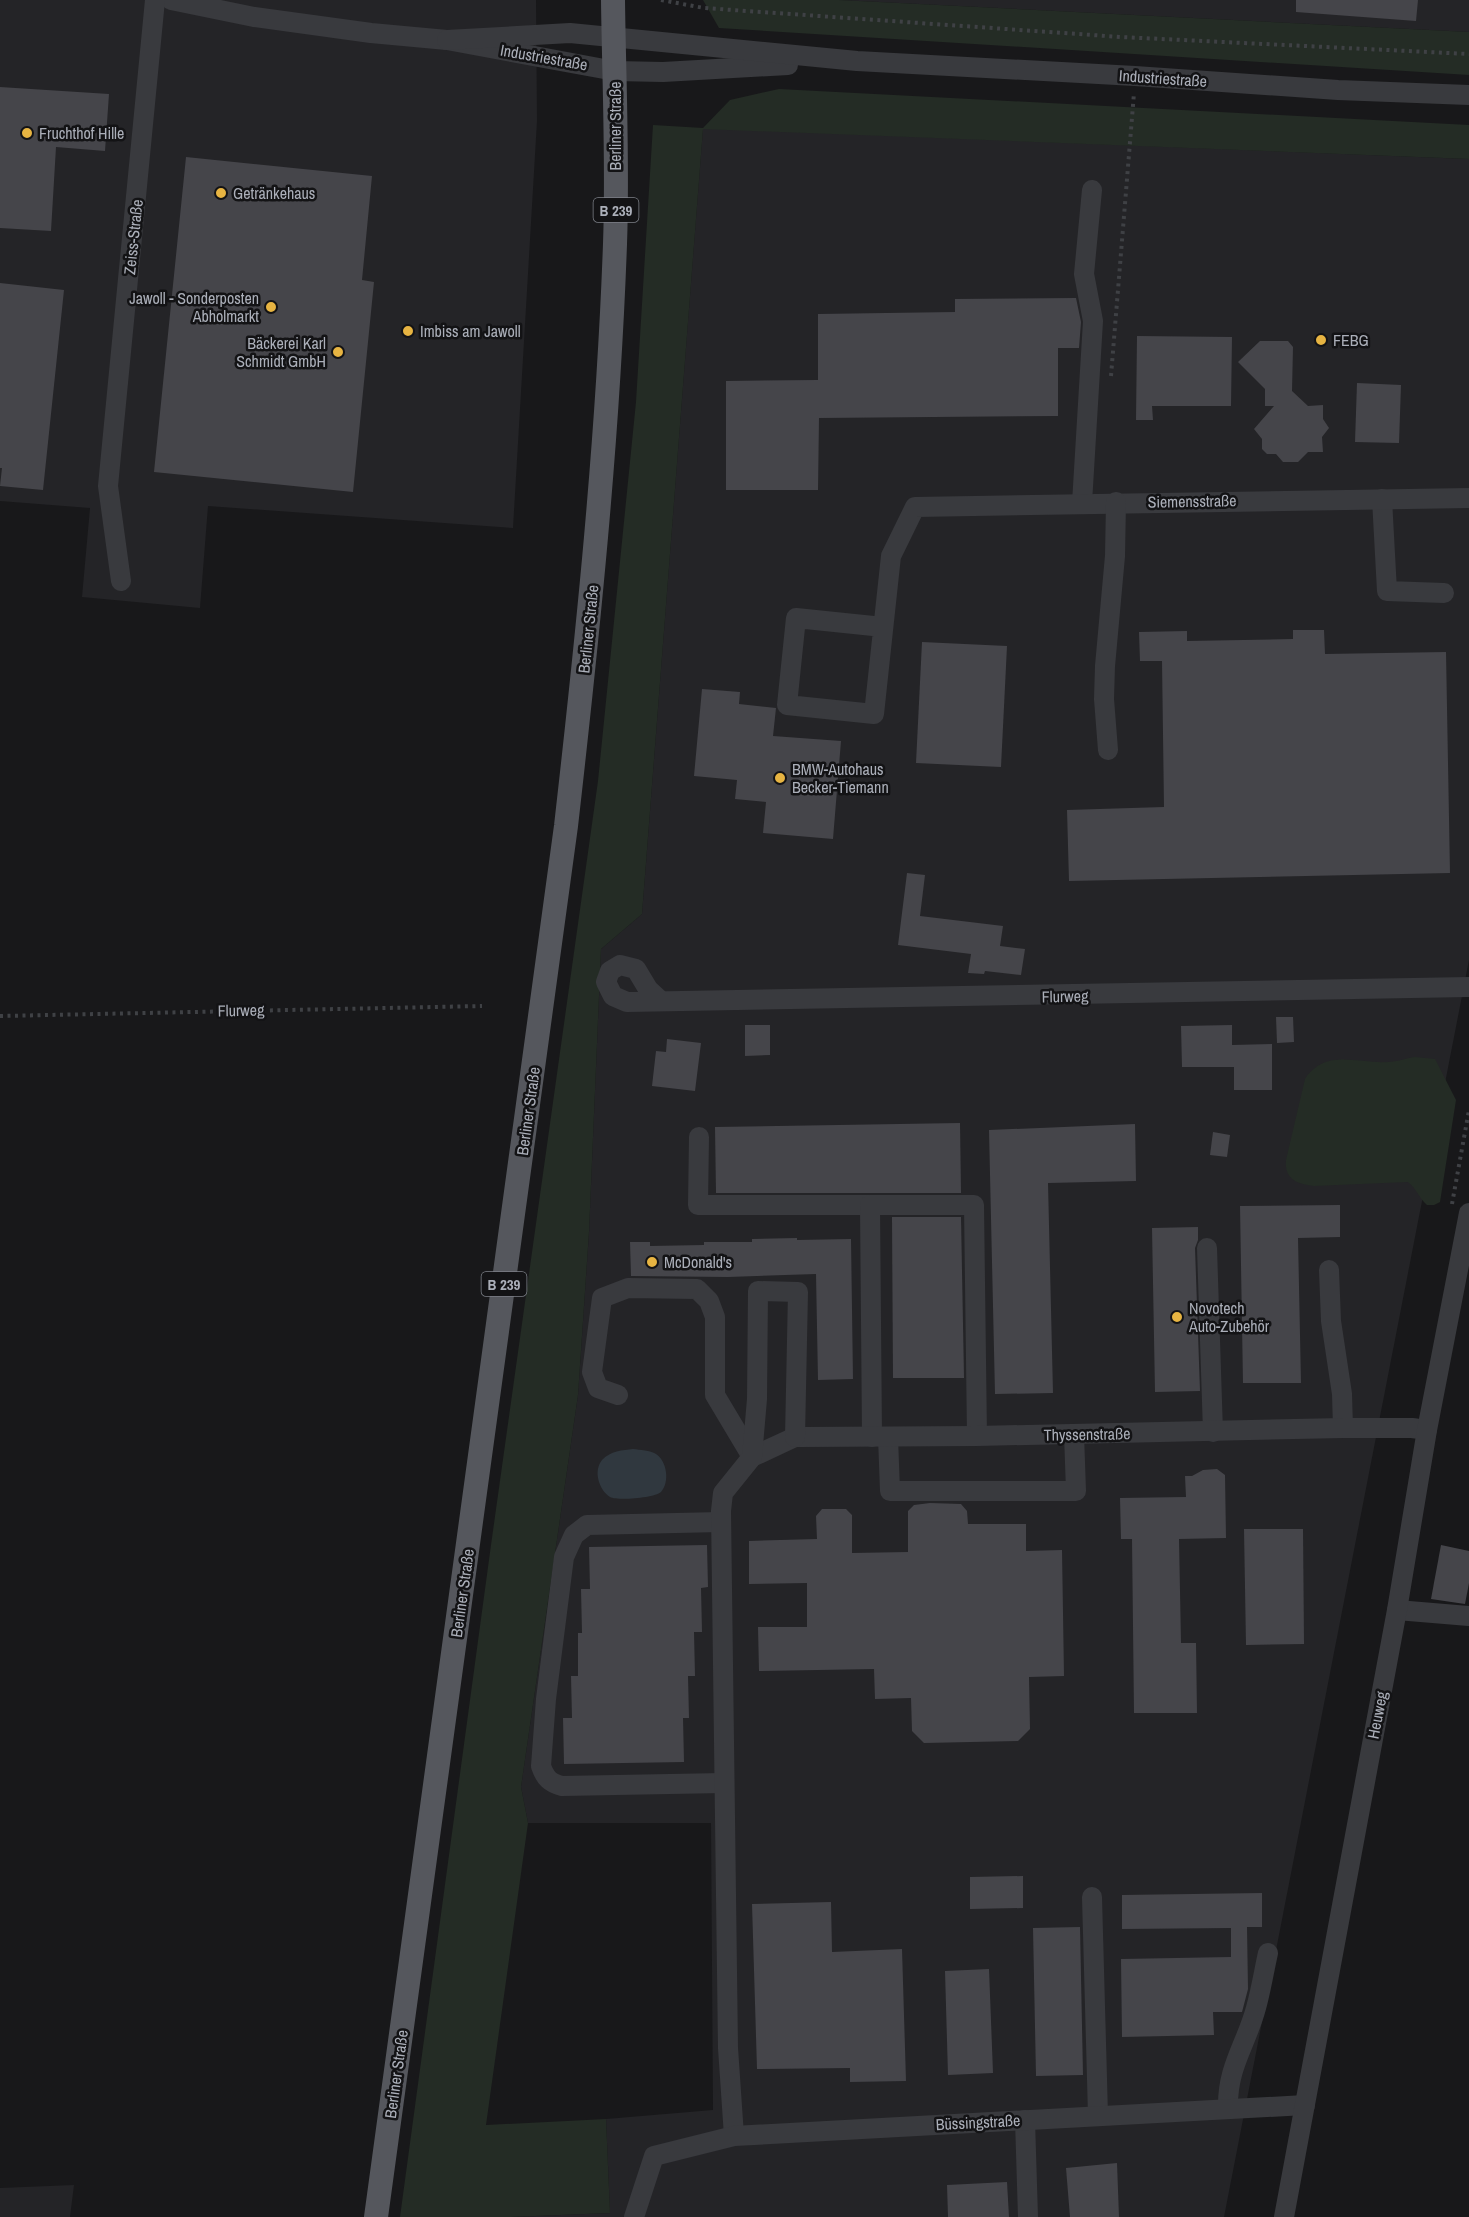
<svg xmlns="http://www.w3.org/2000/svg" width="1469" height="2217" font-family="'Archivo Narrow',sans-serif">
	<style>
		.built { fill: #242427 }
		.green { fill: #242c25 }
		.water { fill: #30383f }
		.building { fill: #45454a }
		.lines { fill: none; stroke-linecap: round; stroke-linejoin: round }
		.path { stroke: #3f4145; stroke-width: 4; stroke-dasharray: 3 4.5; stroke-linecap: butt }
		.minor { stroke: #393a3e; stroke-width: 20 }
		.major { stroke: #55575d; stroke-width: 24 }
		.poi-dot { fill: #e7b442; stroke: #131315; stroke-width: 2 }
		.labels { text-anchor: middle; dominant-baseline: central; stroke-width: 5; stroke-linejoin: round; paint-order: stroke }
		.shield { fill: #131315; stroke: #7d8088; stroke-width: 1.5 }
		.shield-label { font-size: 15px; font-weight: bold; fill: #abafb9 }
		.street-label { font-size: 16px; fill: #abafb9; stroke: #131315 }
		.poi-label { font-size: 16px; fill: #abafb9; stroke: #131315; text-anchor: start }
	</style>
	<rect width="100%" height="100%" fill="#18181a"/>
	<g class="built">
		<path d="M0,0H536L537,121L513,528L208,506L200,608L82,597L90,508L0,501Z"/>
		<path d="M839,0H1469V32Z"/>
		<path d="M703,128L1469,159V960L1224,2217H511L610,2213L606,2119L713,2110L711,1823H528L521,1787L578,1395L589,1232L601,949L642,914Z"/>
		<path d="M74,2185L70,2217H0V2188Z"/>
	</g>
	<g class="green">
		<path d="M703,0H839L1469,32V75L719,28Z"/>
		<path d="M779,89L1469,125V159L703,129L642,914L601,949L589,1232L578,1395L521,1787L528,1823L486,2125L606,2119L610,2213L511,2217H400L491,1545L598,781L636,402L653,125L703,128L730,100Z"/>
		<path d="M1415,1057L1435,1059L1456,1100L1440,1202L1434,1205H1427C1419,1198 1417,1189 1408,1182L1314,1186C1297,1184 1284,1179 1286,1160L1305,1079C1326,1048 1357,1064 1388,1062C1397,1062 1406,1058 1415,1057Z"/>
	</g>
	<path class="water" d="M633,1449C640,1450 650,1450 656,1454C667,1461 670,1482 661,1492C654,1498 618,1501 610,1497C599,1490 593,1471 602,1460C610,1451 623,1450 633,1449Z"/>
	<g class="building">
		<path d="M1296,0H1418L1416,21L1296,12Z"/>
		<path d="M0,87L109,94L105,151L56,147L51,231L0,228Z"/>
		<path d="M186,157L372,176L362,280L374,282L353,492L154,472Z"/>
		<path d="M0,283L64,290L43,490L0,486L2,468H0Z"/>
		<path d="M1076,298L1081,322L1079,348H1058V416L819,418L818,490H726V381L818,380V314L955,312V299Z"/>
		<path d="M1137,336L1232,337L1231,406H1152L1153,420H1136Z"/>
		<path d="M1260,341H1288L1293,347L1292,391L1308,406L1323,405V419L1329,428L1322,437L1323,452H1308L1298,462H1283L1276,454H1267L1262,449V439L1254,429L1274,406H1265V389L1238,362Z"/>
		<path d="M1357,383L1401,385L1399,443L1355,442Z"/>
		<path d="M1293,630H1324L1325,654L1446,652L1450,873L1069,881L1067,810L1164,807L1162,661H1140L1139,632L1187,631V641L1293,639Z"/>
		<path d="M922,642L1007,646L1001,767L916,763Z"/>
		<path d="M702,689L740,692L739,704L776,708L773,736L841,741L833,839L763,833L766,802L735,799L737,780L694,776Z"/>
		<path d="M907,873L925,875L920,916L1003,926L1000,946L1025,949L1021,975L985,971L984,974L968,973L971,954L898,945Z"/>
		<path d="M1276,1017H1293L1294,1042L1277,1043Z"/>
		<path d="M745,1025H770V1055L745,1056Z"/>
		<path d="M1232,1025V1045L1272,1044V1090H1234V1067H1182L1181,1026Z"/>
		<path d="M667,1039L701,1043L695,1091L652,1086L656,1051L666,1052Z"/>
		<path d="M960,1123L961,1193H716L715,1127Z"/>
		<path d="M1135,1124L1136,1181L1048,1183L1053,1393L995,1394L989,1130Z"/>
		<path d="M1213,1132L1230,1135L1227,1157L1210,1155Z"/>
		<path d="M1340,1205V1237L1298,1238L1301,1383H1243L1240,1206Z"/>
		<path d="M892,1217H961L964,1378H893Z"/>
		<path d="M1198,1227V1240L1195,1248L1200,1391L1155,1392L1152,1228Z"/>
		<path d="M797,1238V1240L851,1239L853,1379L818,1380L816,1274L728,1277L631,1276L630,1242H650V1246L704,1245V1242H752V1239Z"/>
		<path d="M1217,1469L1225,1475L1226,1538L1179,1539L1181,1643H1196L1197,1713H1134L1132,1539H1121L1120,1498L1186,1497L1185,1476H1192L1203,1470Z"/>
		<path d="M930,1503L961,1504L967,1511L968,1524H1026V1551L1062,1550L1064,1676L1029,1677L1030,1729L1018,1741L924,1743L912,1731L911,1698L875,1699L874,1669L759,1671L758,1627H807V1583L749,1584V1541L817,1539L816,1516L822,1509H846L852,1515V1553L908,1552V1511L914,1505Z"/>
		<path d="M1244,1529H1303L1304,1644L1246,1645Z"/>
		<path d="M707,1545L708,1587L701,1588L702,1632H694L695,1676H688L689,1718H683L684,1762L564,1764L563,1718H572L571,1676H578V1633H582L581,1589H590L589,1547Z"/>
		<path d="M1441,1545L1469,1551V1583L1465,1604L1431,1599Z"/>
		<path d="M1023,1876V1908L970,1909V1877Z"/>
		<path d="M1262,1893V1927H1247L1248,1989L1242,2012H1213L1214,2035L1122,2037L1121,1959L1231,1957V1928L1122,1929V1895Z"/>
		<path d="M831,1902L832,1952L902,1949L906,2081L850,2082V2068L757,2069L752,1904Z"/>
		<path d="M1080,1927L1083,2075L1036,2076L1033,1928Z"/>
		<path d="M989,1969L993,2073L948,2075L945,1971Z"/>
		<path d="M1117,2163L1119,2217H1070L1066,2168Z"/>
		<path d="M1007,2182L1009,2217H948L947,2185Z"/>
	</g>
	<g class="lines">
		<g class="path">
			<path d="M661,0L704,8L1121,37L1469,54"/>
			<path d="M1111,376L1134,93"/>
			<path d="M0,1016L482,1006"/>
			<path d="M1452,1204L1469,1110"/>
		</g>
		<g class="minor">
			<path d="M171,0L254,17L371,33L447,40L615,71L663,72L788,65"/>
			<path d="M447,40L570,33L857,61L1135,76L1338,90L1469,95"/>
			<path d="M1382,499L1387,591L1444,593"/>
			<path d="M1082,503L1093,321L1084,274L1092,190"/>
			<path d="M121,581L108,486L155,0"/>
			<path d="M883,627L796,618L787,705L874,714L891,556L915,507L1469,498"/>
			<path d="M1108,750L1104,699L1105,666L1115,556L1116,502"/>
			<path d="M661,1001L648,989L636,969L620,965L610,971L606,982L613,996L627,1002L1469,987"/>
			<path d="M699,1137L698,1205H870"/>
			<path d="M1207,1248L1213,1432"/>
			<path d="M1329,1270L1331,1321L1342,1394L1343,1428"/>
			<path d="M618,1395L598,1388L592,1372L602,1298L628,1288L697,1289L709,1301L715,1317V1395L752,1457"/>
			<path d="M872,1437L870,1205H974L977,1436"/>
			<path d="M888,1437L890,1491H1076L1074,1434"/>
			<path d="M752,1457L795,1437H803L977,1436L1343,1428H1412L1427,1430"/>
			<path d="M721,1522L587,1525L574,1535L564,1557L546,1699L541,1766C545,1778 550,1783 562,1786L724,1783"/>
			<path d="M1397,1610L1469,1616"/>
			<path d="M1092,1897L1098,2115"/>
			<path d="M1228,2108C1227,2067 1246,2045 1256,2008C1261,1990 1264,1971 1268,1953"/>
			<path d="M1025,2120L1028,2217"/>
			<path d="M734,2136L728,2048L721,1511L723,1493L752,1457L757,1399L758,1291L798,1292L795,1437"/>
			<path d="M634,2217L654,2156L734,2136L1305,2105"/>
			<path d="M1284,2217L1397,1610L1427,1430L1469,1213"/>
		</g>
		<path class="major" d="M376,2217L566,826C588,633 608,439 615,244C618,163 614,81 613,0"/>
	</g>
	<g class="poi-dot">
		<circle cx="27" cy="133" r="6"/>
		<circle cx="221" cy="193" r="6"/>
		<circle cx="271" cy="307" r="6"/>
		<circle cx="408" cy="331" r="6"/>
		<circle cx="1321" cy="340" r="6"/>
		<circle cx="338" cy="352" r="6"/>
		<circle cx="780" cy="778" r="6"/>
		<circle cx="652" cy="1262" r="6"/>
		<circle cx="1177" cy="1317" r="6"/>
	</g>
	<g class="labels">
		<g class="shield">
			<rect x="593.5" y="198" width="45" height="24" rx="4.5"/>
			<rect x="481.5" y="1272" width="45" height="24" rx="4.5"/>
		</g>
		<g class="shield-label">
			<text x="616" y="210">B 239</text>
			<text x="504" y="1284">B 239</text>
		</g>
		<g class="street-label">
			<text transform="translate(544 57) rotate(10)">Industriestraße</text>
			<text transform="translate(1163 78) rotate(4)">Industriestraße</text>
			<text transform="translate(615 126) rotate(-90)">Berliner Straße</text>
			<text transform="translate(133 237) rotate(-84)">Zeiss-Straße</text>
			<text transform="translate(1192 501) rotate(-1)">Siemensstraße</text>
			<text transform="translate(588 629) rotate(-84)">Berliner Straße</text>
			<text transform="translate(1065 996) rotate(-1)">Flurweg</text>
			<text transform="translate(241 1010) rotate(-1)">Flurweg</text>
			<text transform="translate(528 1111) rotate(-82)">Berliner Straße</text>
			<text transform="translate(1087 1434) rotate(-1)">Thyssenstraße</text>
			<text transform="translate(462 1593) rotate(-82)">Berliner Straße</text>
			<text transform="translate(1377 1715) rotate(-79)">Heuweg</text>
			<text transform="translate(396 2074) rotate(-82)">Berliner Straße</text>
			<text transform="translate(978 2122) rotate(-3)">Büssingstraße</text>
		</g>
		<g class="poi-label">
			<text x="39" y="133">Fruchthof Hille</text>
			<text x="233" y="193">Getränkehaus</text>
			<text x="259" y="298" text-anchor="end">Jawoll - Sonderposten<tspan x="259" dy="18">Abholmarkt</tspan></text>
			<text x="420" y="331">Imbiss am Jawoll</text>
			<text x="1333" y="340">FEBG</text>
			<text x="326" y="343" text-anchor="end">Bäckerei Karl<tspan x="326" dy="18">Schmidt GmbH</tspan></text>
			<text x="792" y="769">BMW-Autohaus<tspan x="792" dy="18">Becker-Tiemann</tspan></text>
			<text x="664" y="1262">McDonald's</text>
			<text x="1189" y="1308">Novotech<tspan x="1189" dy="18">Auto-Zubehör</tspan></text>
		</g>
	</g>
</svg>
